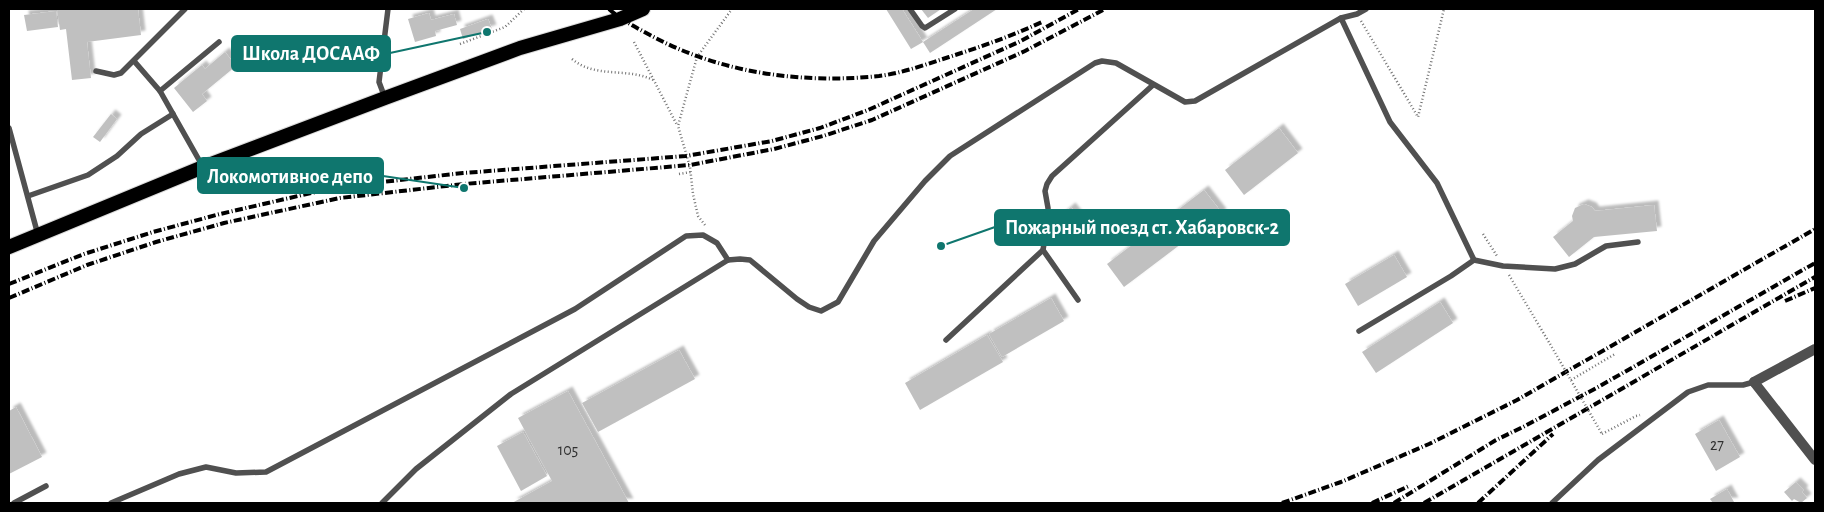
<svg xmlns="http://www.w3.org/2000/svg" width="1824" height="512" font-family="'Alegreya Sans',sans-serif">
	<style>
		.building { fill: #c0c0c0; filter: url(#shadow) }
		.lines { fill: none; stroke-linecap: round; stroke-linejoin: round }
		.trunk-casing { stroke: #dbdbdb; stroke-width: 16 }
		.path { stroke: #727272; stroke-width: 2.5; stroke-dasharray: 1 2.5; stroke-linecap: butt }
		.service { stroke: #505050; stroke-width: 5.5 }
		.minor { stroke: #505050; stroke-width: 10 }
		.tertiary { stroke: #505050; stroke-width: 10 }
		.trunk { stroke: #000; stroke-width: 14 }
		.rail { stroke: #000; stroke-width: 4; stroke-dasharray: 8 2.5 1 2.5; stroke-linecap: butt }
		.path-bridge { stroke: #727272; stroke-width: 2.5; stroke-dasharray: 1 2.5; stroke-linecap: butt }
		.labels { text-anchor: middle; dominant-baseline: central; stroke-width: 5; stroke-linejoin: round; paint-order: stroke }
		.number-label { font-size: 16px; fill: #303030 }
		.leader { fill: none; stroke: #0f766e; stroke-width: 2 }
		.callout-dot { fill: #0f766e; stroke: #fff; stroke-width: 2 }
		.callout { fill: #0f766e; stroke: #0f766e; stroke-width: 2 }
		.callout-label { font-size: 20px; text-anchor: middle; font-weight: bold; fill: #fff }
	</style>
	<defs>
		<filter id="shadow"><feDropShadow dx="4.5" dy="-4.5" stdDeviation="1" flood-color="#0004"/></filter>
	</defs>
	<rect width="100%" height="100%" fill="#fff"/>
	<g class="building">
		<path d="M57,9H138L141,35L87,42L91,78L72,80L66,29L60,30Z"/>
		<path d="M886,9H902L923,42L911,49Z"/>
		<path d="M921,9H941L928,18Z"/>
		<path d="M974,9H997L930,53L923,42Z"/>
		<path d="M56,11L58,27L27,31L24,15Z"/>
		<path d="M429,13L431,20L454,14L457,25L435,31L436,36L415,42L408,19Z"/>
		<path d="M488,19L492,29L463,39L460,29Z"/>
		<path d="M225,52L236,66L202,94L207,101L193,112L174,88L202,65L205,69Z"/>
		<path d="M111,114L117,119L100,142L93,137Z"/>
		<path d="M1279,128L1298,153L1244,195L1225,170Z"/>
		<path d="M1204,190L1222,213L1124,287L1107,264Z"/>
		<path d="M1584,204L1592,207L1595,211L1654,205L1657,231L1594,237L1569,257L1553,237L1573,221L1572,216L1575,208Z"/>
		<path d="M1071,207L1094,236L1081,246L1058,218Z"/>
		<path d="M1394,255L1407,277L1358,306L1345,284Z"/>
		<path d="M1051,298L1064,321L1002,357L989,334Z"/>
		<path d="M1440,302L1453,323L1376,373L1362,352Z"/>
		<path d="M987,335L1003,362L920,410L905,383Z"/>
		<path d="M679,350L695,379L598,432L582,403Z"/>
		<path d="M568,391L629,503H512L552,481L518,418Z"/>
		<path d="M16,407L42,457L9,474V411Z"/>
		<path d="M1719,420L1740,457L1716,471L1695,434Z"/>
		<path d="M523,432L547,476L521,491L497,446Z"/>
		<path d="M1796,482L1804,490L1802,492L1807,498L1801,503L1794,499L1792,501L1784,492Z"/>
		<path d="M1727,489L1734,502L1713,503L1710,499Z"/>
	</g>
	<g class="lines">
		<g class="trunk-casing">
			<path id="trunk" d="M9,247L203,167L385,98L520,48L620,19L643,9"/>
		</g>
		<g class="path">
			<path d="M1361,21L1418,117L1444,9"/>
			<path d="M634,42L677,125"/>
			<path d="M460,44L505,27L524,9"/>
			<path d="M572,59C596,79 627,67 653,80"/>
			<path d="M679,174L691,172"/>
			<path d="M705,225L698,216L693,194L690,167L678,126L697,57L732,9"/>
			<path d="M1483,234L1497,256"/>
			<path d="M1509,275L1550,344"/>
			<path d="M1571,380L1615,354"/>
			<path d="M1602,434L1636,416L1640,415"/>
		</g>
		<g class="service">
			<path d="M910,9L922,26L925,28L955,9"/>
			<path d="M1341,18L1390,122L1437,183L1474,260"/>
			<path d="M134,61L160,91L203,167"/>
			<path d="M96,71L114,75L121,73L185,9"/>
			<path d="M160,91L219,42"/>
			<path d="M385,98L379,82L388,9"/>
			<path d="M9,128L38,235"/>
			<path d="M28,196L88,175L117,156L141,134L173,114"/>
			<path d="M1043,250L1078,300"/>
			<path d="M1359,331L1451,276L1474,260L1503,266L1555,269L1575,264L1606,246L1638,242"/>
			<path d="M946,340L1043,250L1048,219V208L1045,191L1047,184L1052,176L1153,85"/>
			<path d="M14,503L46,486"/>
			<path d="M111,503L179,474L206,467L236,473L266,472L575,309L686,236L703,235L717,243L728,260"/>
			<path d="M382,503L416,469L511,394L728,260L740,259L750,260L797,299L809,307L821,311L838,302L874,241L925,181L950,156L1095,63L1102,61L1116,63L1178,98L1185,102L1195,101L1341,18L1357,14L1366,9"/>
			<path d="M1552,503L1598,460L1688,392L1708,385H1743L1754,382"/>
		</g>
		<path class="minor" d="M1754,382L1815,349"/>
		<path class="tertiary" d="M1754,382L1815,460"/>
		<use href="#trunk" class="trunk"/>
		<g class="rail">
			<path d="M609,9C621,20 635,27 650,35C719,73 802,84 879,76C903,73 927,64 949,57C980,47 1012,36 1042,22"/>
			<path d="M9,284L84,254L153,232L220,214L337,187L463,173L686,156L772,141L820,128L868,110L1021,41L1079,9"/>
			<path d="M9,298L87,265L156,242L224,223L340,198L464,184L690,165L774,149L823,136L872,120L1025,51L1105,9"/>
			<path d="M1785,301L1815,288"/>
			<path d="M1282,503L1341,482L1429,444L1517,400L1815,229"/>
			<path d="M1372,503L1409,486"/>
			<path d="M1394,503L1496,440L1523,427L1600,386L1815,263"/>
			<path d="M1424,503L1815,277"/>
			<path d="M1478,503L1553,434"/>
		</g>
		<path class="path-bridge" d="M1550,344L1602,434"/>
	</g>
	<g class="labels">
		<g class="number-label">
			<text x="1717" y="445">27</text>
			<text x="568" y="450">105</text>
		</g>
	</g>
	<path class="leader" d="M487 32L390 53M464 188L383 176M941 246L995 227"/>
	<g class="callout-dot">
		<circle cx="487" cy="32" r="5"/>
		<circle cx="464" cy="188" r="5"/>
		<circle cx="941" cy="246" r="5"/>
	</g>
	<g class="callout">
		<rect x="232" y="36" width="158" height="35" rx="5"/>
		<rect x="198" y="158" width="185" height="35" rx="5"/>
		<rect x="995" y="210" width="294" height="35" rx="5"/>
	</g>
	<g class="callout-label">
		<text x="311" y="60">Школа ДОСААФ</text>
		<text x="290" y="183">Локомотивное депо</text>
		<text x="1142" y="234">Пожарный поезд ст. Хабаровск-2</text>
	</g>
	<rect width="1824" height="512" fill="none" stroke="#000000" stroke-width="20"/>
</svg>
